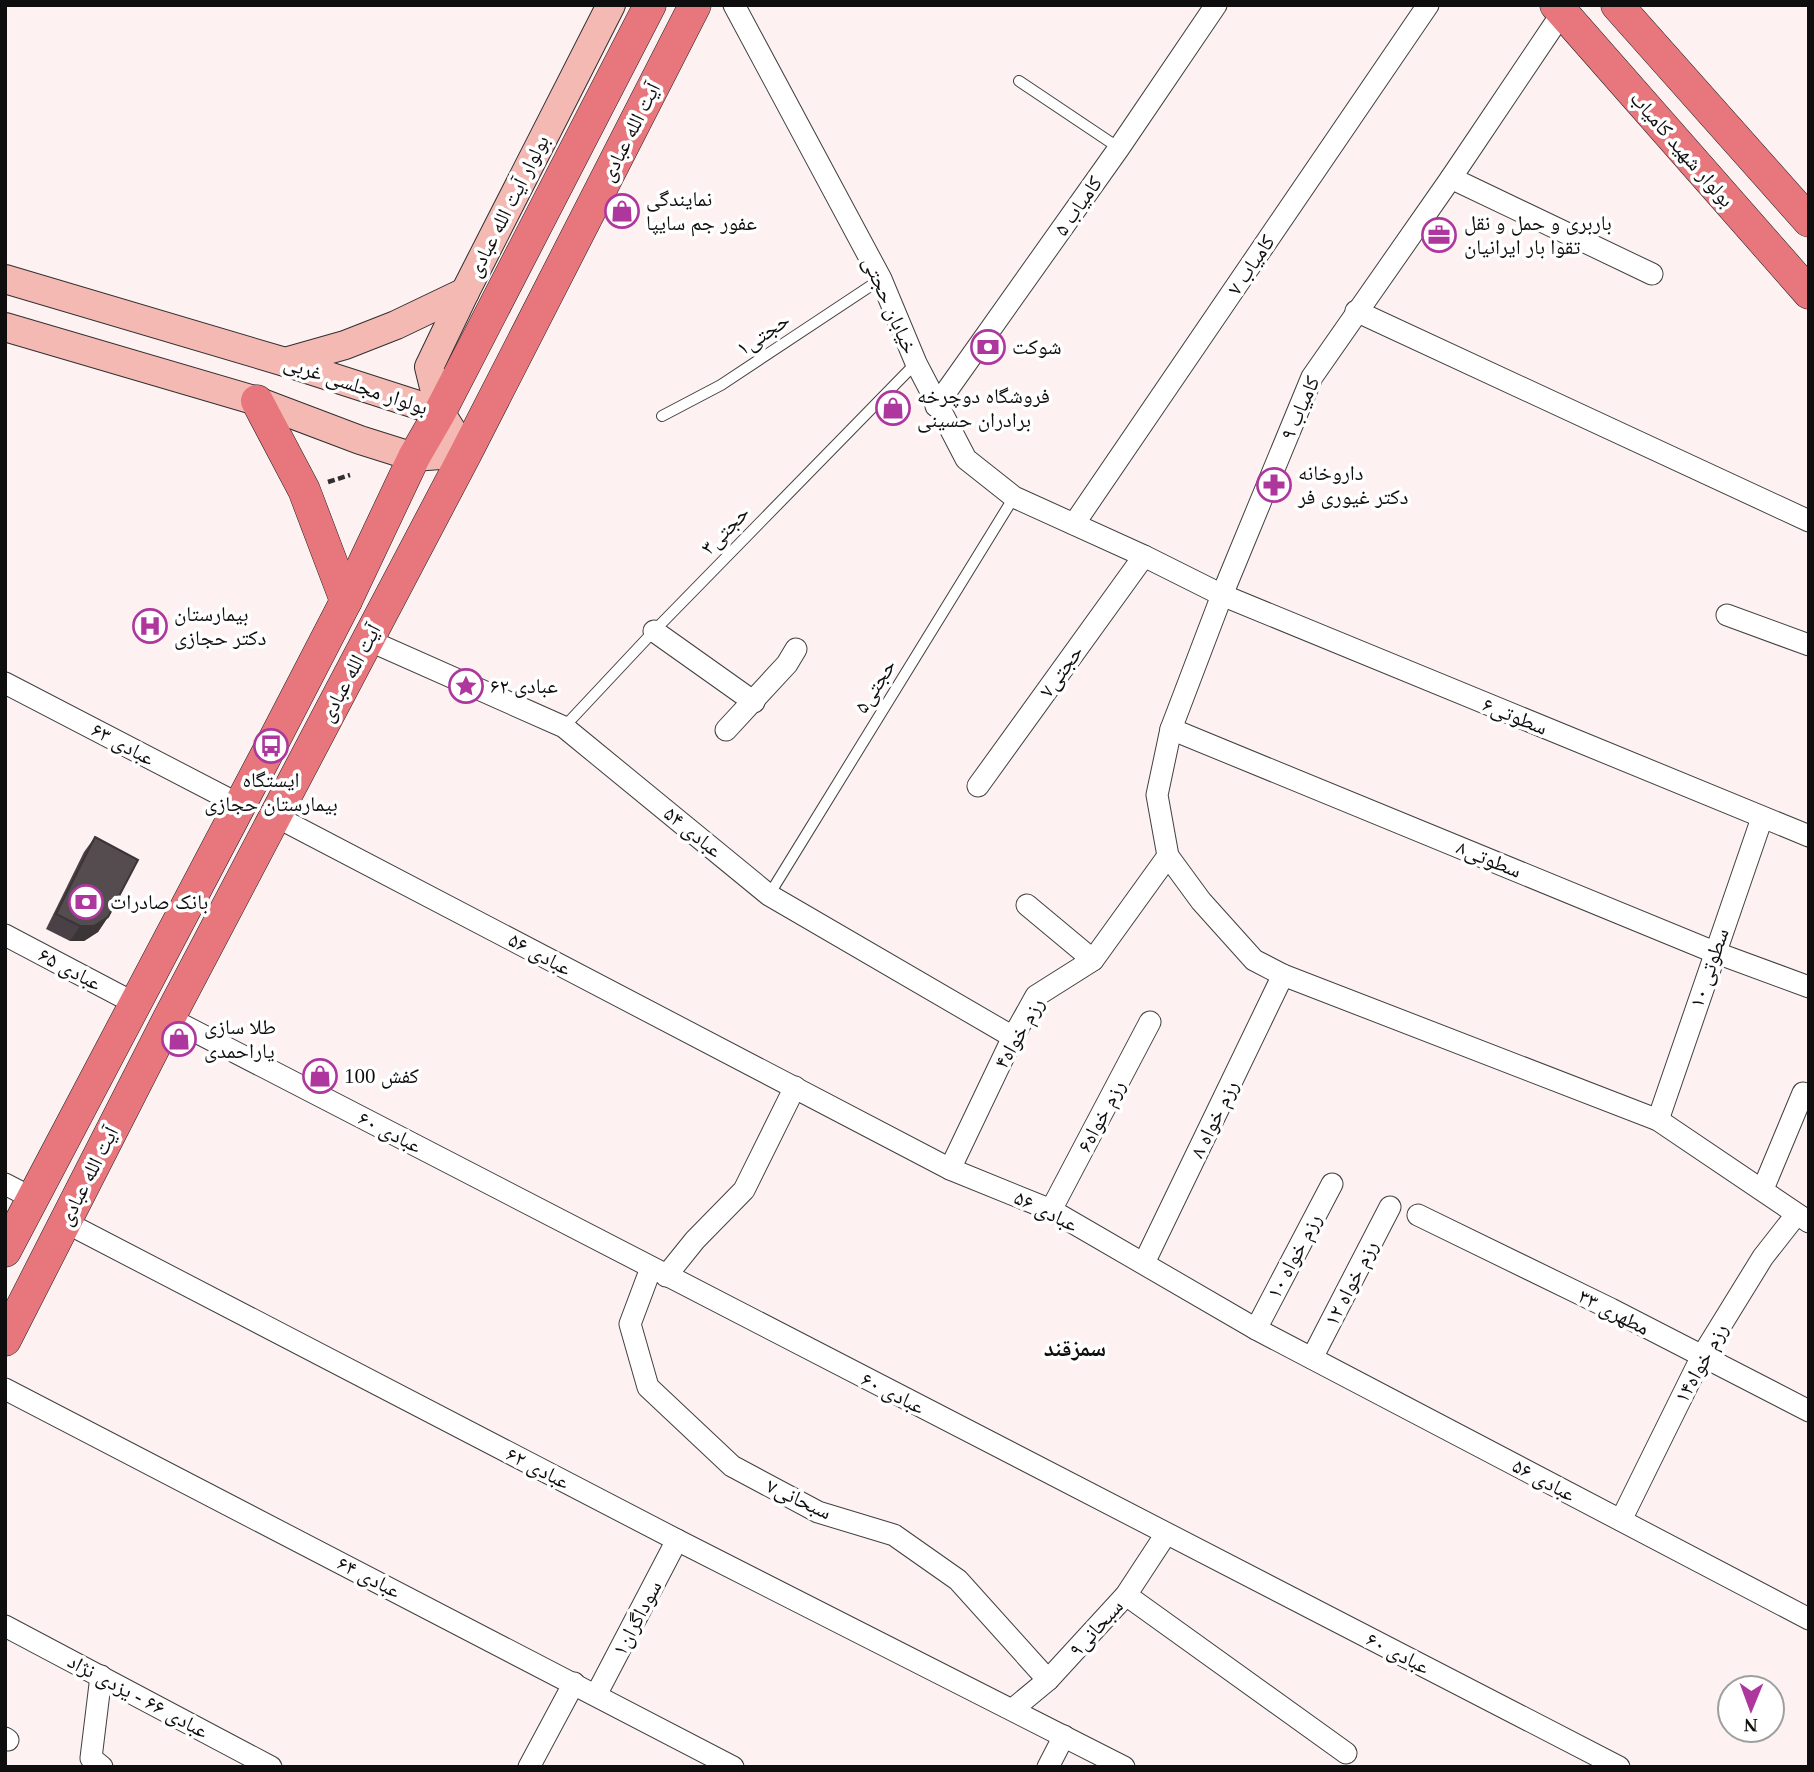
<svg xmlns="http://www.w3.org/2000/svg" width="1814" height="1772" font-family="'Times New Roman','Noto Naskh Arabic',serif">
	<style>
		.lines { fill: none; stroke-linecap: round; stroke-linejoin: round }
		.service-casing { stroke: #414141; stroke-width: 12 }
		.minor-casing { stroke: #414141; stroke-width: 23 }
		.secondary-casing { stroke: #303030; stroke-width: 30 }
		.primary-casing { stroke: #1f1f1f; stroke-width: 33 }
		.path { stroke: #303030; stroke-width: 4.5; stroke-dasharray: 7 3.5; stroke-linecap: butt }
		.service { stroke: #fff; stroke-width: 10 }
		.minor { stroke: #fff; stroke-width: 21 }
		.secondary { stroke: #f5b9b4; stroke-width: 28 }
		.primary { stroke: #e7777d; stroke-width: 32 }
		.wall { fill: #494145 }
		.shaded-wall { fill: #3c3538 }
		.building { fill: #554c50; stroke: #3c3538; stroke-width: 2 }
		.labels { text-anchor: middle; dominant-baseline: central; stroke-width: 7; stroke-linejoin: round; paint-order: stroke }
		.street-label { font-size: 21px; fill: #0e0e0e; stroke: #fff }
		.poi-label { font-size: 21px; fill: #0e0e0e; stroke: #fff; text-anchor: start }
		.neighbourhood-label { font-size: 23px; font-weight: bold; fill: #0e0e0e; stroke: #fff }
	</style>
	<rect width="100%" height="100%" fill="#fdf1f1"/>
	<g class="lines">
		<g class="service-casing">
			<g id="service">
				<path d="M1019,81L1119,148"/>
				<path d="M662,416L721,385L881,279"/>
				<path d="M564,727L654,631L916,363"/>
				<path d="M769,895L1014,497"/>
			</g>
		</g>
		<g class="minor-casing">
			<g id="minor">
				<path d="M734,5L881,279L916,363L966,459L1014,497L1144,556L1222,595L1809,836"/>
				<path d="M1562,13L1451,178L1312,377L1222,595L1171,729L1157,795L1168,856L1201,901L1254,960L1283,975L1658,1120L1809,1222"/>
				<path d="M1451,178L1652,274"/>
				<path d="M1356,311L1809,521"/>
				<path d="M936,406L1119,148L1216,5"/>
				<path d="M1074,524L1428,5"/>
				<path d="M1727,615L1809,645"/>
				<path d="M654,631L754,702"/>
				<path d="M368,640L564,727L769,895L1013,1037"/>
				<path d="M5,683L240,805"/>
				<path d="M1171,729L1714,952L1809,987"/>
				<path d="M726,730L787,664L796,649"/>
				<path d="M978,786L1144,556"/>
				<path d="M275,816L950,1169L1051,1210L1256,1329L1809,1619"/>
				<path d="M1027,905L1093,960"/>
				<path d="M5,935L134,1003"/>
				<path d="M169,1018L1619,1767"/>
				<path d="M1658,1120L1762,818"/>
				<path d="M950,1169L1013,1037L1036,996L1093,960L1168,856"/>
				<path d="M5,1184L32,1198"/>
				<path d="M1763,1189L1803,1093"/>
				<path d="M1051,1210L1150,1022"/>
				<path d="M1418,1215L1611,1309L1809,1411"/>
				<path d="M65,1222L677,1540L1124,1767"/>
				<path d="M1144,1263L1283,975"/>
				<path d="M651,1268L630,1324L648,1387L732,1466L818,1512L894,1535L958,1580L1048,1680"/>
				<path d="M666,1276L695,1240L744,1190L795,1087"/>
				<path d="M1256,1329L1332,1184"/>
				<path d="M1312,1358L1390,1207"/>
				<path d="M5,1389L733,1767"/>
				<path d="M1621,1520L1702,1356L1763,1257L1796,1215"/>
				<path d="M1126,1595L1346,1753"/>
				<path d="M5,1626L271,1767"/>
				<path d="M101,1676L91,1758L102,1767"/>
				<path d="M596,1695L677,1540"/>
				<path d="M1013,1709L1048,1680L1126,1595L1166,1534"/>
				<path d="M5,1738L8,1740"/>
				<path d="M529,1767L574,1683"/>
				<path d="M1048,1767L1064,1736"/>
			</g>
		</g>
		<g class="secondary-casing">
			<g id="secondary">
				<path d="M5,279L285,362L440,412L466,453L414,457L360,440L257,401L5,327"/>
				<path d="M285,362L345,345L396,325L465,292"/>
				<path d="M440,412L429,367L465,292L611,5"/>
			</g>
		</g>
		<g class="primary-casing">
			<g id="primary">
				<path d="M1556,5L1809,293"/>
				<path d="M1617,5L1809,221"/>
				<path d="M257,401L304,490L346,601"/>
				<path d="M5,1251L271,746L346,601L414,457L440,412L650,5"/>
				<path d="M5,1340L169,1018L466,453L695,5"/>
			</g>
		</g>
		<path class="path" d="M328,482L350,475"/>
		<use href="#service" class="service"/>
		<use href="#minor" class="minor"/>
		<use href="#secondary" class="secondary"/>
		<use href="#primary" class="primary"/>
	</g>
	<path class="wall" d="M95,837L108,917L98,932L84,941H70L46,929L84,852Z"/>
	<path class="shaded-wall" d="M108,917L98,932L84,941H70L80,926Z"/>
	<path class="building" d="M95,837L138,860L108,917L94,926H80L56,914Z"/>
	<defs>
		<g id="shop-ring" transform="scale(1.75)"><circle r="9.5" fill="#fff" stroke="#ad379d" stroke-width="1.5"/><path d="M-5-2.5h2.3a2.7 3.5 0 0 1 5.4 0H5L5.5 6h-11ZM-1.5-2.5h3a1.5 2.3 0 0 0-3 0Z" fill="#ad379d"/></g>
		<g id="office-ring" transform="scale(1.75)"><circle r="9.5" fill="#fff" stroke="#ad379d" stroke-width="1.5"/><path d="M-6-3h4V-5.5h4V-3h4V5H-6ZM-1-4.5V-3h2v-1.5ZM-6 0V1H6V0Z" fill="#ad379d"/></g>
		<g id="bank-ring" transform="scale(1.75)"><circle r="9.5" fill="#fff" stroke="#ad379d" stroke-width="1.5"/><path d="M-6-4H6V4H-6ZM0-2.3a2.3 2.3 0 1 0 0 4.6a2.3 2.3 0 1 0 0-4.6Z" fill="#ad379d"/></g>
		<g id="pharmacy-ring" transform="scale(1.75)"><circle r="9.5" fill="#fff" stroke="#ad379d" stroke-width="1.5"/><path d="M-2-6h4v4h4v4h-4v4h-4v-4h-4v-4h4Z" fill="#ad379d"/></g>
		<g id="hospital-ring" transform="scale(1.75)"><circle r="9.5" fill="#fff" stroke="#ad379d" stroke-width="1.5"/><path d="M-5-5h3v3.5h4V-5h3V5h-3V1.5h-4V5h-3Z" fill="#ad379d"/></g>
		<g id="sight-ring" transform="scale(1.75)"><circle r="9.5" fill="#fff" stroke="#ad379d" stroke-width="1.5"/><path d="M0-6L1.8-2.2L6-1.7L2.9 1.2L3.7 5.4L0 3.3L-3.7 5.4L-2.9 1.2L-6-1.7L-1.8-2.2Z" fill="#ad379d"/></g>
		<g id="bus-ring" transform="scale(1.75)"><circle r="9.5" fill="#fff" stroke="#ad379d" stroke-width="1.5"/><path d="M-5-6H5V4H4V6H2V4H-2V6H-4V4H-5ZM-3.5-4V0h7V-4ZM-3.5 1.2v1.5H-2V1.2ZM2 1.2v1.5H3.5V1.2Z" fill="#ad379d"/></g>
	</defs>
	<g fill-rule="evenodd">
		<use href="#shop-ring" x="622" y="211"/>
		<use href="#office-ring" x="1439" y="235"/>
		<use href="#bank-ring" x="988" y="347"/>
		<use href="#shop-ring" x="893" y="408"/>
		<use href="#pharmacy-ring" x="1274" y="485"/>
		<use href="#hospital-ring" x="150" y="626"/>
		<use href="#sight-ring" x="466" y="686"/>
		<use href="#bus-ring" x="271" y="746"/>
		<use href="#bank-ring" x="86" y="902"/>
		<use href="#shop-ring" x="179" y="1039"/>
		<use href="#shop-ring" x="320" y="1076"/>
	</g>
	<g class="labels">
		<g class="street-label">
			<text transform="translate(630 132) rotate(-63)">آیت الله عبادی</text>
			<text transform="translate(1682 149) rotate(49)">بولوار شهید کامیاب</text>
			<text transform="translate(508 206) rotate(-63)">بولوار آیت الله عبادی</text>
			<text transform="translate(1078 206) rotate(-55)">کامیاب ۵</text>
			<text transform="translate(1251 265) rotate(-56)">کامیاب ۷</text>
			<text transform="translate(890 305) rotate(66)">خیابان حجتی</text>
			<text transform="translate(763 334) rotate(-34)">حجتی۱</text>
			<text transform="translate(356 385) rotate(18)">بولوار مجلسی غربی</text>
			<text transform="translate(1300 408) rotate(-66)">کامیاب ۹</text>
			<text transform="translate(725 530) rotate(-46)">حجتی۳</text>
			<text transform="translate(1061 671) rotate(-54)">حجتی۷</text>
			<text transform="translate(350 673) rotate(-62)">آیت الله عبادی</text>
			<text transform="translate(875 686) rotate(-58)">حجتی۵</text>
			<text transform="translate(1515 716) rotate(22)">سطوتی۶</text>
			<text transform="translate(123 744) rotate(28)">عبادی ۶۳</text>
			<text transform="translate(693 832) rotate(39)">عبادی ۵۴</text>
			<text transform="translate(1489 859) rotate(22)">سطوتی۸</text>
			<text transform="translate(540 954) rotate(28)">عبادی ۵۶</text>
			<text transform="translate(1709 968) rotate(-71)">سطوتی ۱۰</text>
			<text transform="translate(70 969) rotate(28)">عبادی ۶۵</text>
			<text transform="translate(1019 1033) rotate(-60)">رزم خواه۴</text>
			<text transform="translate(1101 1116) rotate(-62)">رزم خواه۶</text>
			<text transform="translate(1214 1119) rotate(-64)">رزم خواه ۸</text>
			<text transform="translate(390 1132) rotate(27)">عبادی ۶۰</text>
			<text transform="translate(88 1176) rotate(-63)">آیت الله عبادی</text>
			<text transform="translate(1046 1211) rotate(26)">عبادی ۵۶</text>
			<text transform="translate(1294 1256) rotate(-62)">رزم خواه ۱۰</text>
			<text transform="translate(1351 1283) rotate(-63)">رزم خواه ۱۲</text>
			<text transform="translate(1614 1312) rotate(27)">مطهری ۳۳</text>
			<text transform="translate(1701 1363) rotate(-61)">رزم خواه۱۴</text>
			<text transform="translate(893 1393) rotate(27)">عبادی ۶۰</text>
			<text transform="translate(538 1468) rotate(27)">عبادی ۶۲</text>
			<text transform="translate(1544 1480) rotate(28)">عبادی ۵۶</text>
			<text transform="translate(799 1499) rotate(25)">سبحانی۷</text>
			<text transform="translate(369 1577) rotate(27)">عبادی ۶۴</text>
			<text transform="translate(637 1618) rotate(-62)">سوداگران۱</text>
			<text transform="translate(1096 1628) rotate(-48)">سبحانی۹</text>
			<text transform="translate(1398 1653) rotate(27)">عبادی ۶۰</text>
			<text transform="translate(138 1696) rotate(28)">عبادی ۶۶ - یزدی نژاد</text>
		</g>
		<g class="poi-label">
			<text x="646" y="199">نمایندگی<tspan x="646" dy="24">عفور جم سایپا</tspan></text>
			<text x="1464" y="223">باربری و حمل و نقل<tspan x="1464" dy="24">تقوا بار ایرانیان</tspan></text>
			<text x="1012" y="347">شوكت</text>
			<text x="917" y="396">فروشگاه دوچرخه<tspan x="917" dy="24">برادران حسینی</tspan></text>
			<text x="1298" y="473">داروخانه<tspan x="1298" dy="24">دکتر غیوری فر</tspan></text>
			<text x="174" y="614">بیمارستان<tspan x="174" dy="24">دکتر حجازی</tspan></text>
			<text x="490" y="686">عبادی ۶۲</text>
			<text x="271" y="780" text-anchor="middle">ایستگاه<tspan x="271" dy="24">بیمارستان حجازی</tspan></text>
			<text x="110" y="902">بانک صادرات</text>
			<text x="204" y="1027">طلا سازی<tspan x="204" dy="24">یاراحمدی</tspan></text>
			<text x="344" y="1076">کفش 100</text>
		</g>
		<g class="neighbourhood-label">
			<text x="1075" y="1348">سمزقند</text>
		</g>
	</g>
	<rect width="1814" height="1772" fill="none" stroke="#0e0e0e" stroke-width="14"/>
	<g transform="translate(1751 1709) rotate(181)"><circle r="33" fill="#ffffff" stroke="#9f9f9f" stroke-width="2"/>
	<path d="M0-5L12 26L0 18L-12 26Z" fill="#ad379d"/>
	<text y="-10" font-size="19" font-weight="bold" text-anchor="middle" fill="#0e0e0e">N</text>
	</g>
</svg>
